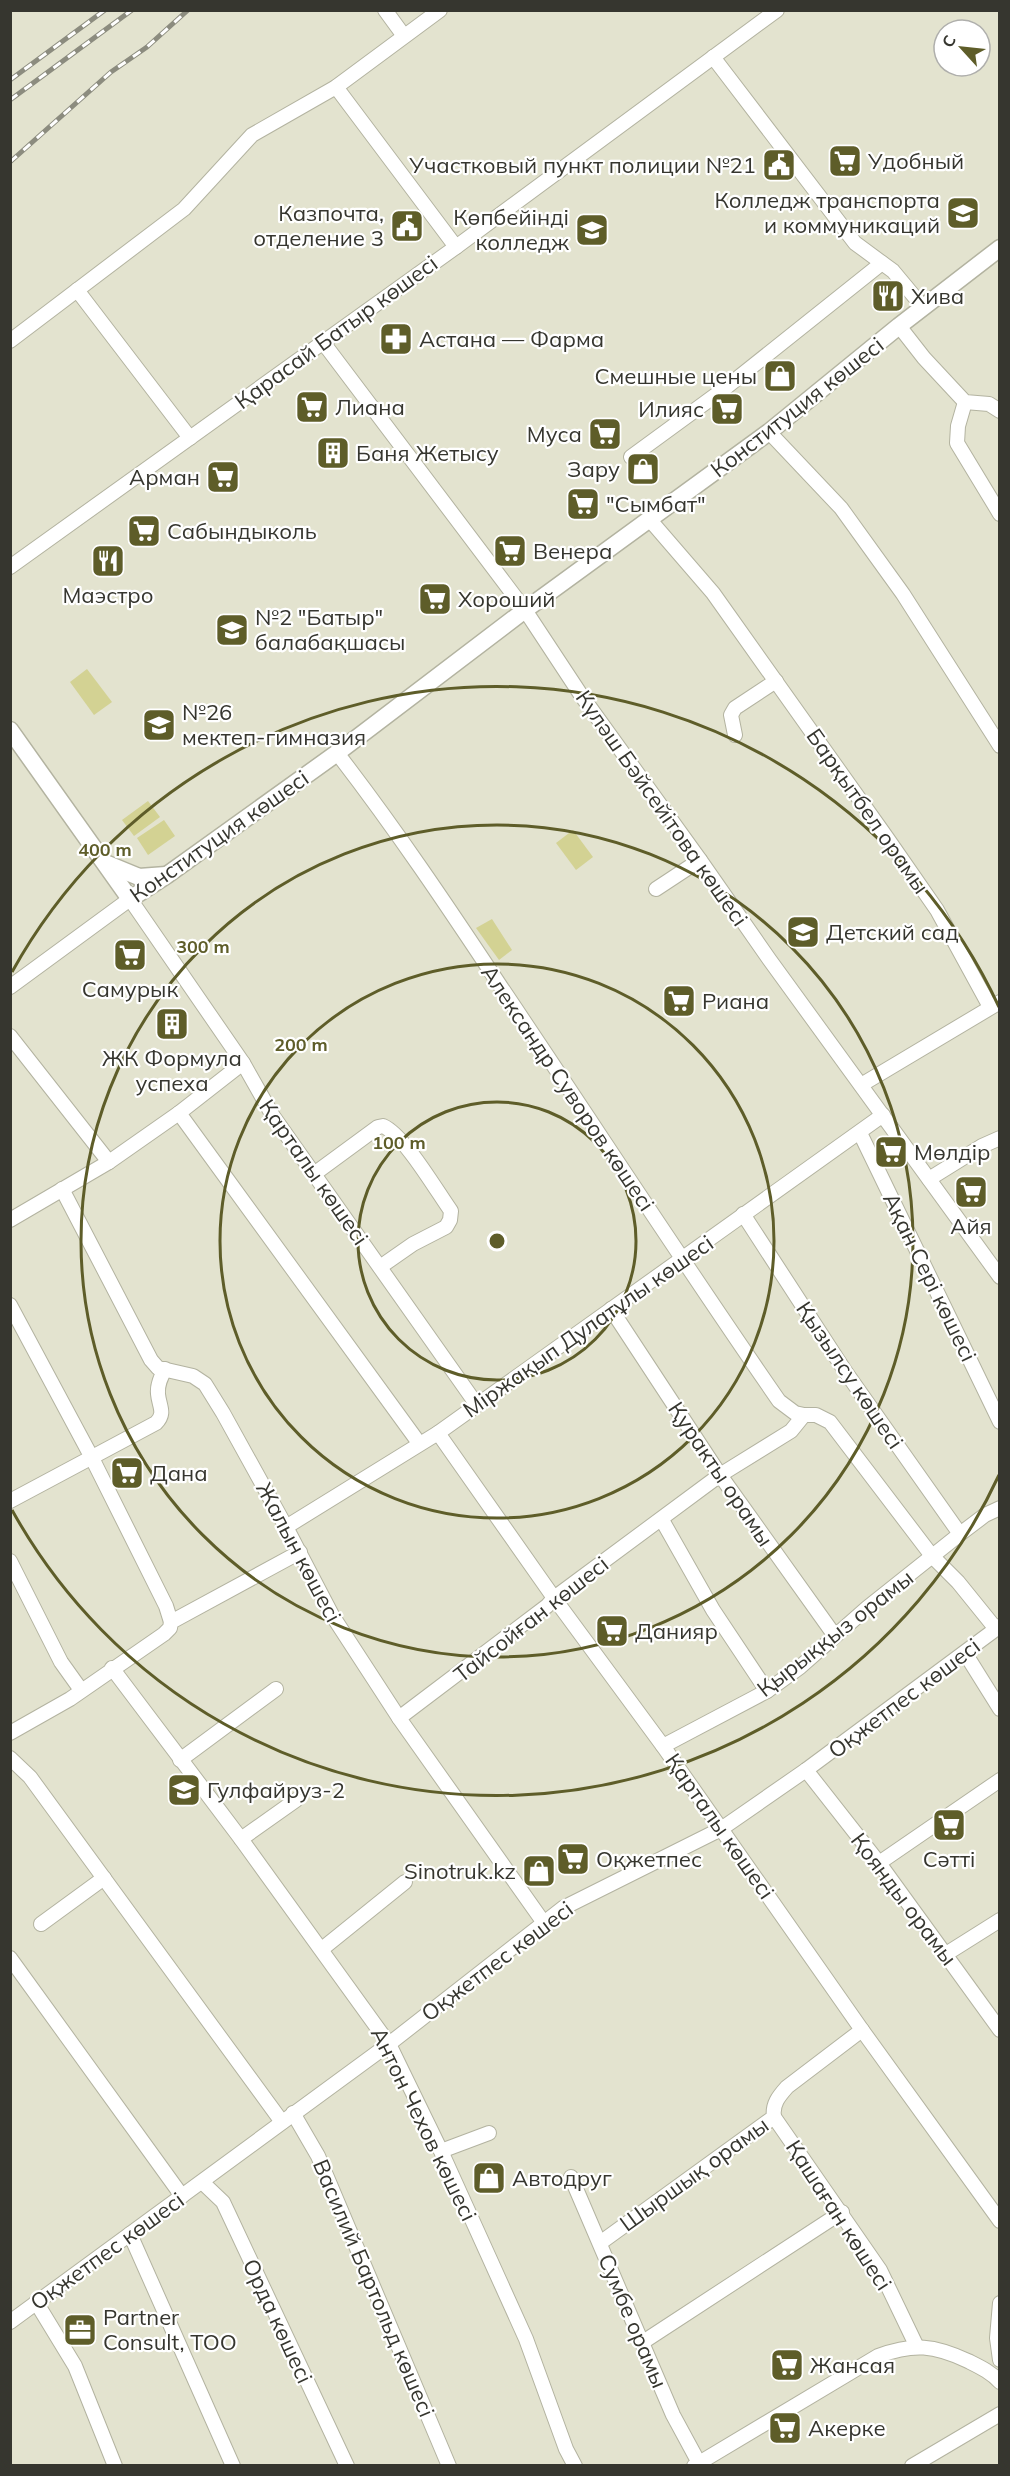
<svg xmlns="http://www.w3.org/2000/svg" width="1010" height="2476" font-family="Mulish,sans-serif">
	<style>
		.grass { fill: #d3d293 }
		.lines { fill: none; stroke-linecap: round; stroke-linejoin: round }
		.minor-casing { stroke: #b3b3a0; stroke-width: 16 }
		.major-casing { stroke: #b3b3a0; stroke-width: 19 }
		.minor { stroke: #fff; stroke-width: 14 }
		.major { stroke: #fff; stroke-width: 16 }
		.rail-casing { stroke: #8c8c7f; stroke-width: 5 }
		.rail { stroke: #fff; stroke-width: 3; stroke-dasharray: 9; stroke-linecap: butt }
		.ring { fill: none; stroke: #5e5d29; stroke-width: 3 }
		.labels { text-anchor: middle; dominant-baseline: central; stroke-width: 4.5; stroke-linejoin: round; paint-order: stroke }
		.poi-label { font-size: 22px; fill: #36362f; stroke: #fff; text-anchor: start }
		.street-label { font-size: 22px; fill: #36362f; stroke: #fff }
		.centre { fill: #5e5d29; stroke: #fff; stroke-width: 3 }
		.ring-label { font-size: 18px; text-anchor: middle; font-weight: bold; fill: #5e5d29; stroke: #fff; stroke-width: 4.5; stroke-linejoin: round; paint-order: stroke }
	</style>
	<rect width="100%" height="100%" fill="#e3e3cf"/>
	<g class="grass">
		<path d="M87,669L112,702L94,715L70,682Z"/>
		<path d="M148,801L160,817L134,836L122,820Z"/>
		<path d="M164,820L175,836L148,855L137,838Z"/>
		<path d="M573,830L593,857L576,870L556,843Z"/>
		<path d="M492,919L512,950L499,960L476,928Z"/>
	</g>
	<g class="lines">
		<g class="minor-casing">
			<g id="minor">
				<path d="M385,10L404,36"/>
				<path d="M713,57L855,243L893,271L923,307"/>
				<path d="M336,87L456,247"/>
				<path d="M77,290L190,438"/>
				<path d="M899,326L924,358L965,402L989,404L1000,411"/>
				<path d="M10,341L184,209L252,135L336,87L440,10"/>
				<path d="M322,341L525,610L581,695L700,860L769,959L1000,1277"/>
				<path d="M965,402L958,426L957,443L1000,514"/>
				<path d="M769,432L841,508L903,594L1000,746"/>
				<path d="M631,457L724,389L882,263"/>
				<path d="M650,520L713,593L887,838L937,910L990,1007"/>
				<path d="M10,567L456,247L777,10"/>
				<path d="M735,735L731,715L735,708L776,681"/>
				<path d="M337,753C395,828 448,907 501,987C594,1125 684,1264 779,1401L795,1413L804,1415"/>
				<path d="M656,889L700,860"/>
				<path d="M10,987L130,899L243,1063L273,1116L477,1405"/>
				<path d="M10,1036L109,1162"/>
				<path d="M861,1085L1000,1002"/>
				<path d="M179,1113L419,1443"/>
				<path d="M860,1133L1000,1422"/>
				<path d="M314,1174L378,1127L383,1126C404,1135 436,1190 451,1211L450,1220L446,1227L413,1244L380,1267"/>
				<path d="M929,1179L982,1146L1000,1138"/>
				<path d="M62,1189L151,1360L158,1368L193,1376L205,1384L223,1413L286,1527L332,1615L399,1718L544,1923"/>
				<path d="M743,1214L845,1371L960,1534"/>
				<path d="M10,1220L109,1162L179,1113L243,1063"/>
				<path d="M10,1305L92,1458L166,1606L171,1622"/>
				<path d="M611,1309L720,1475L835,1636"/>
				<path d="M438,1433L554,1598L663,1746L862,2030L1000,2221"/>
				<path d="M10,1501L156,1423C166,1413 159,1406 158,1394C157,1385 161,1377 165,1369"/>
				<path d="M662,1520L713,1610L767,1691"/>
				<path d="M286,1527L438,1433L883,1115"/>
				<path d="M10,1561L61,1662L81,1690"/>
				<path d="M965,1653L1000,1709"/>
				<path d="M112,1668L241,1839L389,2044L441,2151L526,2339L566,2449L575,2466"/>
				<path d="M399,1718L547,1606L554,1598L720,1475L791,1431L804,1415H816L830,1422L932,1556L958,1582L996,1629"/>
				<path d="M10,1733L70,1699L164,1634L170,1628L171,1622L300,1552"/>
				<path d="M663,1746L767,1691L800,1667L867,1608L960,1534L985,1515L1000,1508"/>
				<path d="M10,1758L30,1777L282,2122"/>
				<path d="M180,1760L276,1689"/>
				<path d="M806,1770L879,1863L1000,2030"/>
				<path d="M241,1839L296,1800"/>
				<path d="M879,1863L1000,1780"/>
				<path d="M41,1924L104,1878"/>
				<path d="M322,1949L405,1882"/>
				<path d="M946,1954L1000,1920"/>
				<path d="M10,1958L182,2196"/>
				<path d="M293,2113L318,2156L449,2466"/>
				<path d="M774,2117L880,2270L917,2347"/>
				<path d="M441,2151L489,2133"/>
				<path d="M571,2177L673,2415L699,2463"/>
				<path d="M202,2182L223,2202L347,2466"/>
				<path d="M130,2234L233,2466"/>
				<path d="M600,2243L774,2117C772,2104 779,2096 787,2087L862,2030"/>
				<path d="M36,2302L75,2366L115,2466"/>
				<path d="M1000,2303L997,2338L1000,2360"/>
				<path d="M10,2322L389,2044L563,1908L721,1829L806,1770L1000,1626"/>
				<path d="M643,2342L842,2212"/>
				<path d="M694,2466L878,2356C914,2343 934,2345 968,2361C980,2367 991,2372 1000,2382"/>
				<path d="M912,2466L1000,2414"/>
			</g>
		</g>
		<g class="major-casing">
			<g id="major">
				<path d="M10,730L130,899L167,875L337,753L525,610L769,432L899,326L1000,248"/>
				<path d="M105,863L139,877L166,875"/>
			</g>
		</g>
		<use href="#minor" class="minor"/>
		<use href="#major" class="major"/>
		<g class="rail-casing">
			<g id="rail">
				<path d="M10,80L105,10"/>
				<path d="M10,100L132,10"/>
				<path d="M10,162L111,72L147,47L188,10"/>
			</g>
		</g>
		<use href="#rail" class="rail"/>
	</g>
	<g class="ring">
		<circle cx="497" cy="1241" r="139"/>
		<circle cx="497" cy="1241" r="277"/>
		<circle cx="497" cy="1241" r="416"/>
		<path d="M999 1475A554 554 0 0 1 12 1510M12 972A554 554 0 0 1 999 1007"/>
	</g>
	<defs>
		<g id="supermarket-square" transform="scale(1.725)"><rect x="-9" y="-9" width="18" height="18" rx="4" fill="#5e5d29" stroke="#fff"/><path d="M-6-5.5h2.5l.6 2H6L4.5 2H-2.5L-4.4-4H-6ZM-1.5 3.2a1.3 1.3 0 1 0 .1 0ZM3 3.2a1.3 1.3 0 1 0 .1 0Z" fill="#fff"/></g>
		<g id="civic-square" transform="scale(1.725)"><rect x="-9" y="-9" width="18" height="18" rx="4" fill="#5e5d29" stroke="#fff"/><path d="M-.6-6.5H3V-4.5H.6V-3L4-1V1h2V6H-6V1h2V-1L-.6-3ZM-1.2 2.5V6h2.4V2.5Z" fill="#fff"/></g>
		<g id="university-square" transform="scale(1.725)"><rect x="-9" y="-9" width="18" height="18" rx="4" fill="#5e5d29" stroke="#fff"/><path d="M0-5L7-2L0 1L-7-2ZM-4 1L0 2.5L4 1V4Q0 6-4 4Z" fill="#fff"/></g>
		<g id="restaurant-square" transform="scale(1.725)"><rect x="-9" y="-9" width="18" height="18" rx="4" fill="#5e5d29" stroke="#fff"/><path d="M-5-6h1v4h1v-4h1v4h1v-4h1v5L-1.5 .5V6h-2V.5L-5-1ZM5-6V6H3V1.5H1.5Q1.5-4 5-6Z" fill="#fff"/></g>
		<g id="pharmacy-square" transform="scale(1.725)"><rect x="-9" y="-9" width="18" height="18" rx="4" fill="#5e5d29" stroke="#fff"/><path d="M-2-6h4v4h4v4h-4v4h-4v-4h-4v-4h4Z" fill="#fff"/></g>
		<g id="shop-square" transform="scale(1.725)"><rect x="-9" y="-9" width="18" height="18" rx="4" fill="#5e5d29" stroke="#fff"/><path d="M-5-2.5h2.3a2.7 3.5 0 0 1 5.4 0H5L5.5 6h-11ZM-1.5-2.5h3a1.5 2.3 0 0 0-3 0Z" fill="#fff"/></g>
		<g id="building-square" transform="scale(1.725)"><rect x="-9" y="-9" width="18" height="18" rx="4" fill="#5e5d29" stroke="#fff"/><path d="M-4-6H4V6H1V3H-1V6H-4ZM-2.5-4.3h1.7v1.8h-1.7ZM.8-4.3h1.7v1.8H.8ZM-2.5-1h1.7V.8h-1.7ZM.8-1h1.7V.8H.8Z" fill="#fff"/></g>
		<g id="school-square" transform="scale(1.725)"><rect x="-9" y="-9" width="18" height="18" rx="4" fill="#5e5d29" stroke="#fff"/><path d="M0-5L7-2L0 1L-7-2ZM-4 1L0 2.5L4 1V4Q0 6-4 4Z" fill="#fff"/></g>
		<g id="office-square" transform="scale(1.725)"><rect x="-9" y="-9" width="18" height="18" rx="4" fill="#5e5d29" stroke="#fff"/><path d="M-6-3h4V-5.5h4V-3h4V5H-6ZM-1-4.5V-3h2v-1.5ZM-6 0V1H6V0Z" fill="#fff"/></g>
	</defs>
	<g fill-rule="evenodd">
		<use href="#supermarket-square" x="845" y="161"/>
		<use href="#civic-square" x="779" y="165"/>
		<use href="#university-square" x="963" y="213"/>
		<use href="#civic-square" x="407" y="226"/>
		<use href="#university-square" x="592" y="230"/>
		<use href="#restaurant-square" x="888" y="296"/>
		<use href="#pharmacy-square" x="396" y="339"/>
		<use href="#shop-square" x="780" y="376"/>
		<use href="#supermarket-square" x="312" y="407"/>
		<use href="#supermarket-square" x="727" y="409"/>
		<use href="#supermarket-square" x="605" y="434"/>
		<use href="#building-square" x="333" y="453"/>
		<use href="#shop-square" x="643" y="469"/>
		<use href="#supermarket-square" x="223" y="477"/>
		<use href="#supermarket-square" x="583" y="504"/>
		<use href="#supermarket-square" x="144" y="531"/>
		<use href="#supermarket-square" x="510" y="551"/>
		<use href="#restaurant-square" x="108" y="561"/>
		<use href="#supermarket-square" x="435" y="599"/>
		<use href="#school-square" x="232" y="630"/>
		<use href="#school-square" x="159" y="725"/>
		<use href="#school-square" x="803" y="932"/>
		<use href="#supermarket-square" x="130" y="955"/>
		<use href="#supermarket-square" x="679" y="1001"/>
		<use href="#building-square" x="172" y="1024"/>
		<use href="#supermarket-square" x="891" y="1152"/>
		<use href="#supermarket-square" x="971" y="1192"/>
		<use href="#supermarket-square" x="127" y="1473"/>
		<use href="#supermarket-square" x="612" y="1631"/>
		<use href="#school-square" x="184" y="1790"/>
		<use href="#supermarket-square" x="949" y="1825"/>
		<use href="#supermarket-square" x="573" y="1859"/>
		<use href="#shop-square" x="539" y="1871"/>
		<use href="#shop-square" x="489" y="2178"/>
		<use href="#office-square" x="80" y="2330"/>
		<use href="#supermarket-square" x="787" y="2365"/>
		<use href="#supermarket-square" x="785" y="2428"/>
	</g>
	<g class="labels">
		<g class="poi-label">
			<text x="868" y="161">Удобный</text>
			<text x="756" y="165" text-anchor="end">Участковый пункт полиции №21</text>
			<text x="940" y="200" text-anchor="end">Колледж транспорта<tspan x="940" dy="25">и коммуникаций</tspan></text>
			<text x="384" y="213" text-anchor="end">Казпочта,<tspan x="384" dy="25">отделение 3</tspan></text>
			<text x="569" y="217" text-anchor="end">Көпбейінді<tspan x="569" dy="25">колледж</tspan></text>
			<text x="911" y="296">Хива</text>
			<text x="419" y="339">Астана — Фарма</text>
			<text x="757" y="376" text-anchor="end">Смешные цены</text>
			<text x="335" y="407">Лиана</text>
			<text x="704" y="409" text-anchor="end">Илияс</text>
			<text x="582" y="434" text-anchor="end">Муса</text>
			<text x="356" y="453">Баня Жетысу</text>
			<text x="620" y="469" text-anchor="end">Зару</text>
			<text x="200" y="477" text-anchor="end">Арман</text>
			<text x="606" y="504">"Сымбат"</text>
			<text x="167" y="531">Сабындыколь</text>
			<text x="533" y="551">Венера</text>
			<text x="108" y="595" text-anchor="middle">Маэстро</text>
			<text x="458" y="599">Хороший</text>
			<text x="255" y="617">№2 "Батыр"<tspan x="255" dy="25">балабақшасы</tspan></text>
			<text x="182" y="712">№26<tspan x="182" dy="25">мектеп-гимназия</tspan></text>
			<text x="826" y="932">Детский сад</text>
			<text x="130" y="989" text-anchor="middle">Самурык</text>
			<text x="702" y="1001">Риана</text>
			<text x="172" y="1058" text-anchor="middle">ЖК Формула<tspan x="172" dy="25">успеха</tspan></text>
			<text x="914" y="1152">Мөлдiр</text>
			<text x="971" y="1226" text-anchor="middle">Айя</text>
			<text x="150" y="1473">Дана</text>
			<text x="635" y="1631">Данияр</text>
			<text x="207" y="1790">Гулфайруз-2</text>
			<text x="596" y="1859">Оқжетпес</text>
			<text x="949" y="1859" text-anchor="middle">Сәттi</text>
			<text x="516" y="1871" text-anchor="end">Sinotruk.kz</text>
			<text x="512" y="2178">Автодруг</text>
			<text x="103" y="2317">Partner<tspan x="103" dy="25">Consult, ТОО</tspan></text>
			<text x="810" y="2365">Жансая</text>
			<text x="808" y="2428">Акерке</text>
		</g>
		<g class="street-label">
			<text transform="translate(336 332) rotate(-36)">Қарасай Батыр көшесі</text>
			<text transform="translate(797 407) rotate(-38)">Конституция көшесі</text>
			<text transform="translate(662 808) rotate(55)">Күләш Бәйсейітова көшесі</text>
			<text transform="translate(868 811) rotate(55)">Барқытбел орамы</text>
			<text transform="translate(219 836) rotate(-35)">Конституция көшесі</text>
			<text transform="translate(568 1088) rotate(56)">Александр Суворов көшесі</text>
			<text transform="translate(314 1172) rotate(55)">Қарталы көшесі</text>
			<text transform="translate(930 1277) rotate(64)">Ақан Сері көшесі</text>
			<text transform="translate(588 1326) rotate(-35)">Міржақып Дулатұлы көшесі</text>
			<text transform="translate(850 1375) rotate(56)">Қызылсу көшесі</text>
			<text transform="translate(721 1474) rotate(56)">Қуракты орамы</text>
			<text transform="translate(299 1552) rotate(62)">Жалын көшесі</text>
			<text transform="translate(531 1619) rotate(-38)">Тайсойған көшесі</text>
			<text transform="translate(835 1633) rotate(-38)">Қырыққыз орамы</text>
			<text transform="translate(904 1698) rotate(-37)">Оқжетпес көшесі</text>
			<text transform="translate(720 1826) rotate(55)">Қарталы көшесі</text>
			<text transform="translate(904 1899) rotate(53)">Қоянды орамы</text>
			<text transform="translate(497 1961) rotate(-37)">Оқжетпес көшесі</text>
			<text transform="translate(424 2124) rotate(64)">Антон Чехов көшесі</text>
			<text transform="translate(694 2174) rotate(-36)">Шыршық орамы</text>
			<text transform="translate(839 2215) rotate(57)">Қашаған көшесі</text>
			<text transform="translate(107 2251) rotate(-36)">Оқжетпес көшесі</text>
			<text transform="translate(374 2288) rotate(67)">Василий Бартольд көшесі</text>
			<text transform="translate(278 2321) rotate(65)">Орда көшесі</text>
			<text transform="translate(633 2321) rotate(67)">Сумбе орамы</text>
		</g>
	</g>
	<circle cx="497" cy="1241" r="9" class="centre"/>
	<g class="ring-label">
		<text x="105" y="856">400 m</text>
		<text x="203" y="953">300 m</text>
		<text x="301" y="1051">200 m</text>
		<text x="399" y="1149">100 m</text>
	</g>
	<rect width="1010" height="2476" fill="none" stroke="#36362f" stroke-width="24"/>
	<g transform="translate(962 48) rotate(297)"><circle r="28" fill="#ffffff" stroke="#afafac" stroke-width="1.5"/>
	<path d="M0-4.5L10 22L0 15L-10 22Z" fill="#5e5d29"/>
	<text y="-9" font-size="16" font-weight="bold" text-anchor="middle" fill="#36362f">С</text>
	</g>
</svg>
